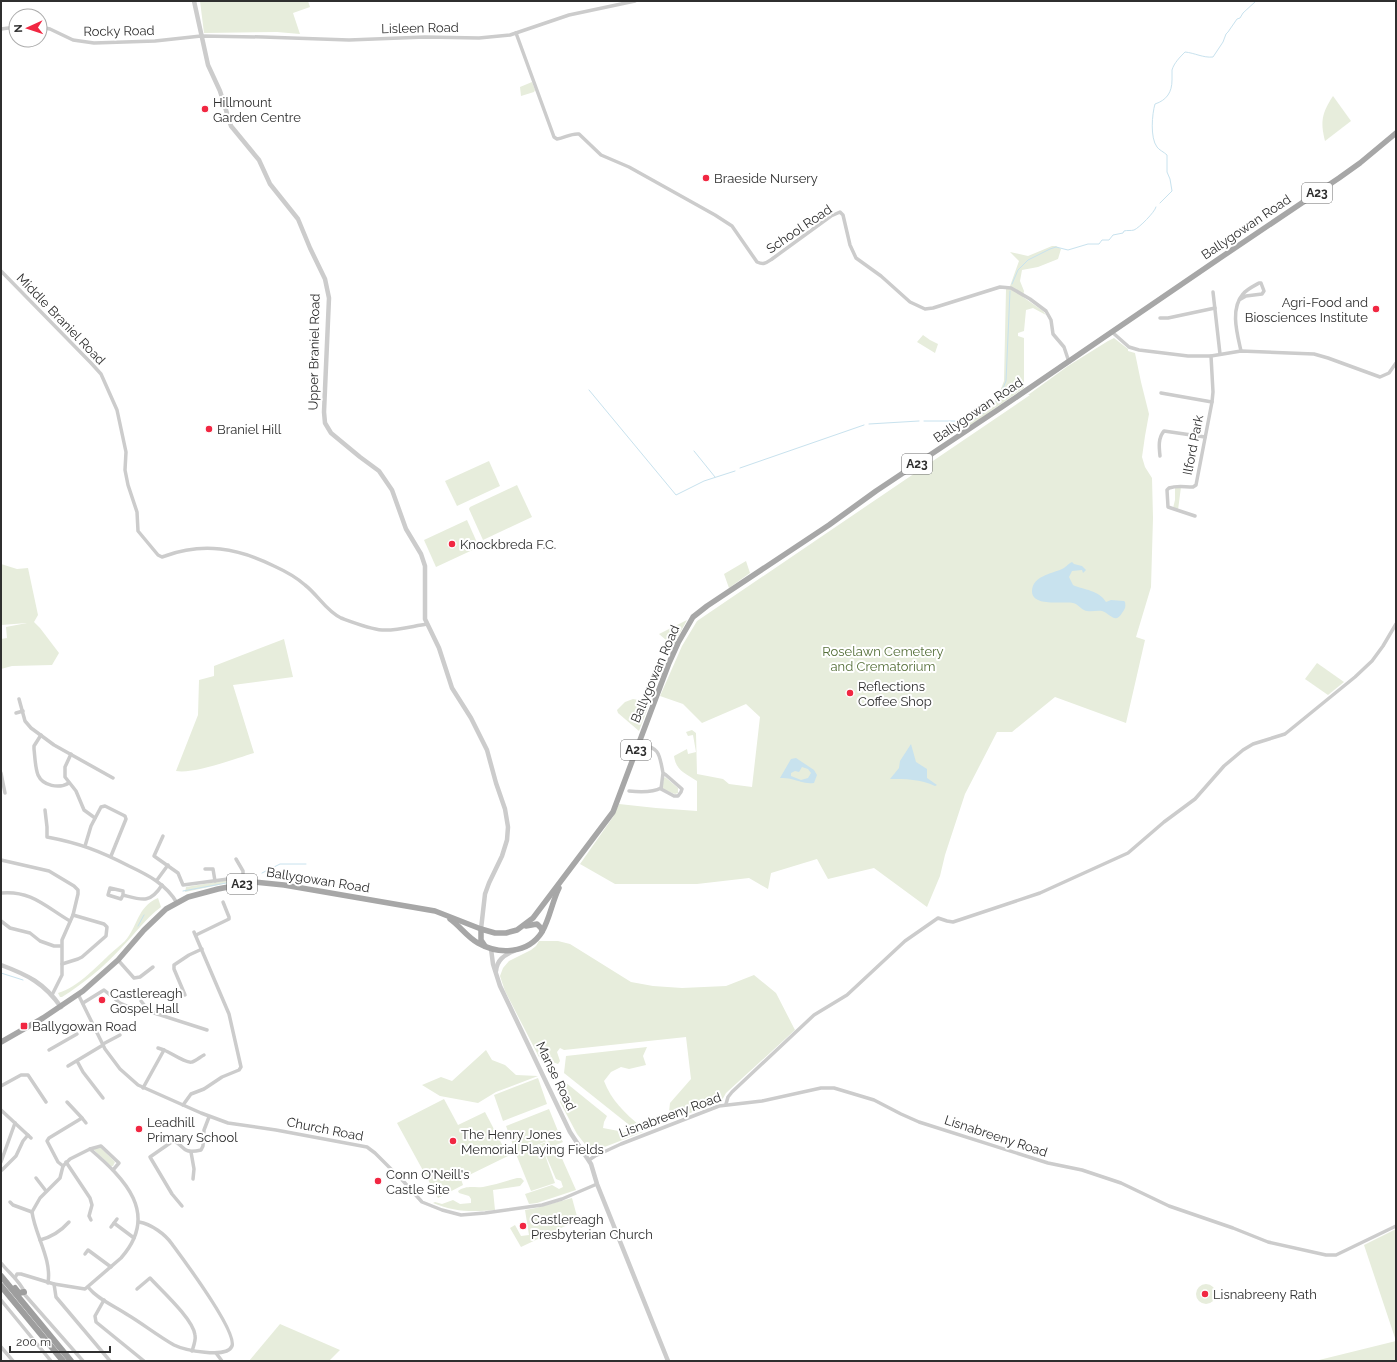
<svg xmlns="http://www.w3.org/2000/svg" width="1397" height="1362" font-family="Raleway,sans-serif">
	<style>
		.green { fill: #e7eddc }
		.water { fill: #c8e2ee; fill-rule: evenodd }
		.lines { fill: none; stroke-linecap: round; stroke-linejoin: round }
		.stream { stroke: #c8e2ee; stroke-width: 1 }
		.minor { stroke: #ccc; stroke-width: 3.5 }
		.tertiary { stroke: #ccc; stroke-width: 4.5 }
		.primary { stroke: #a7a7a7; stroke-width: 5.5 }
		.trunk { stroke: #9e9e9e; stroke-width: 6 }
		.poi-dot { fill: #f12742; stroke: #fff; stroke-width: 1.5 }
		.labels { text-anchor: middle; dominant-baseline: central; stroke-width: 4; stroke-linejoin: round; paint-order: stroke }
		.shield { fill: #fff; stroke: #6d6d6d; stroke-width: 1 }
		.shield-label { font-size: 12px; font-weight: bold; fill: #2f2f2f }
		.street-label { font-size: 13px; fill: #2f2f2f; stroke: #fff }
		.poi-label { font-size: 13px; fill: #2f2f2f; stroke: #fff; text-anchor: start }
		.park-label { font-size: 13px; fill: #556f39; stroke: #fff }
	</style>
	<rect width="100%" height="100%" fill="#fff"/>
	<g class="green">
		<path d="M200,1H308L310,7L293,13L300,34L277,32L204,33Z"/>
		<path d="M532,82L535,90L534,92L521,96L520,87Z"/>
		<path d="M1333,96L1351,121L1325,141C1320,121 1322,113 1333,96Z"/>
		<path d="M1052,246H1056L1061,249L1058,259L1038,267L1022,270L1020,281L1024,291L1023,297L1043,311L1046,315L1033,308L1026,310L1024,331L1018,333V336L1024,338V388L971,425L959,422V420L971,418L983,411L997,399L1004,381L1006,289H1009L1019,261L1010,252L1028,256Z"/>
		<path d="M923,335L930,340L938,344L935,353L917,342Z"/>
		<path d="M1114,338L1128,349V351L1135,353L1141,382L1149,414L1145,436L1142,457L1145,467L1152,478L1153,518L1151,587L1136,637L1145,640L1126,723L1055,697L1012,732H997L965,794L945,855L940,876L927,907L874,868L828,879L817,859L771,873L768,889L749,878L697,884H615L580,864L613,817L619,804L656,808L697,811V781C685,773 676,771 674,756L687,749L688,754L696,752L693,735L688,736L686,732L692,730L696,733L697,774L723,779L729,784L752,787L760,717L746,704L702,723L683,704L660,696L682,646L697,621L1030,395H1028L1068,366L1108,341Z"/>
		<path d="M489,461L500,486L457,506L445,481Z"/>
		<path d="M517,485L532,517L483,540L469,509L470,507Z"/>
		<path d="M1181,487L1178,510L1173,508L1175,500V488Z"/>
		<path d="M467,520L479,547L436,567L424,540Z"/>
		<path d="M746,561L750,573L729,588L724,574Z"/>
		<path d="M1,564L17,569L28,568L38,615L34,622L40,628L59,653L52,665L12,666L1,669V639L7,638L6,627L27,623L1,625Z"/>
		<path d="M687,620L673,646L659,634Z"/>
		<path d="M284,639L293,677L233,685L254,753C234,759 195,774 176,771L198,715L199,680L214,676V666Z"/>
		<path d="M1317,663L1344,682L1328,695L1305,679Z"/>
		<path d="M633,699L650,702L639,731L618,713L617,710L625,702Z"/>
		<path d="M665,777L678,788V793L675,794L662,789L664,778Z"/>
		<path d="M247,877V879L185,892L186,887Z"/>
		<path d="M158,898L161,907C145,919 136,933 122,947C104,967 84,983 62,997H60L58,993C78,987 94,969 109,955C114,950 120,946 125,941C138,926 137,907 158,898Z"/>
		<path d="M539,941H558L570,944L631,982L653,986L682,988L726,986L754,975L776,993L795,1030L726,1093L721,1102L673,1119L669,1112L670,1103L691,1079L686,1037L564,1050L560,1048L557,1052L560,1061L558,1064L539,1057L505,991L500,976L503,968L509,961L531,950L536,946Z"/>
		<path d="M647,1047L643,1056L646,1065L629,1069L621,1067L611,1072L604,1081C611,1100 625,1113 640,1126L633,1128L564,1073L566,1056Z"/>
		<path d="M486,1050L492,1060L505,1065L516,1075L538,1076L496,1092L478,1103L440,1096L422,1085L441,1077L452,1081Z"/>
		<path d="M538,1078L547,1104L503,1121L494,1095Z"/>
		<path d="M565,1082L607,1116L604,1122L603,1128L629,1133L643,1132L602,1148H588L577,1134L560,1102Z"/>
		<path d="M444,1099L458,1125L485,1112L508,1156L461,1179L463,1185L438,1198L397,1123Z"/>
		<path d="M549,1109L560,1136L516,1153L506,1126Z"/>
		<path d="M560,1137L563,1142L556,1145L576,1190L537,1203L529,1204L525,1194L552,1185L559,1189L563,1187L561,1181L556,1179L541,1144Z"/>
		<path d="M541,1144L555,1183L531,1191L516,1154Z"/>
		<path d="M101,1148L115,1162L113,1166H111L94,1150V1149Z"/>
		<path d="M517,1178H521L524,1181L520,1186L493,1190L495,1210C472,1212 454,1212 433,1203L435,1202L442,1204L453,1200L460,1204L471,1203V1199L469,1196L459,1193L458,1191C467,1185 473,1188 483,1187C494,1185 506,1181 517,1178Z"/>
		<path d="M572,1198L578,1220L521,1247L510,1228L515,1225L521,1236L529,1235L525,1210L536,1208Z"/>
		<path d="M1396,1229V1361H1315L1396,1341L1364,1245Z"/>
		<circle cx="1206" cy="1294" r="10"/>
		<path d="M280,1324L340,1350L329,1361H249Z"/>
	</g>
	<g class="water">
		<path d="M1072,562L1074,564L1082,566L1086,570L1083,573L1082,570L1072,571L1069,577L1073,585C1084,590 1099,590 1106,602L1111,600L1124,601L1125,602C1126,607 1125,609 1122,613C1115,625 1110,613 1102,611C1096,610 1090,613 1084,610C1080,608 1078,604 1073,603C1064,601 1033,607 1032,592C1032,576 1051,574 1062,569C1065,568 1068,564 1072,562Z"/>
		<path d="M911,744L916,762L927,769V778L937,785L935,786C921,779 905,779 890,779L899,768L900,761Z"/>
		<path d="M796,758L814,770L817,775L814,783C804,784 800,781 791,779C788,778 784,778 780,778L791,759ZM802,767L808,769L811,773L808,778L801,780L791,776V773L795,771L799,772Z"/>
	</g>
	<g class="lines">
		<g class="stream">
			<path d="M1160,203L1172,191L1170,179L1167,172V155C1164,152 1159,150 1157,147C1150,138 1152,114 1155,104C1167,100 1172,92 1172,80C1172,77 1172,73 1172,70C1174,63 1180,57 1185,52C1195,53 1203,58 1213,57L1223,42L1226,34L1228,32L1237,19L1240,18L1243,13L1256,1"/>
			<path d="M1012,284L1018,270L1028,260L1050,249L1056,247L1068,250L1088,244H1099L1102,240H1109L1113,235L1123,233L1124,231C1127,230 1131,231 1134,230C1139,228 1155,212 1156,207"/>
			<path d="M589,390L676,495L704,481L735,471"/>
			<path d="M924,421H962L972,420L985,412L998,400L1006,381L1010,291"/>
			<path d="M869,424L919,421"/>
			<path d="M694,451L715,477"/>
			<path d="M740,468L864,425"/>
			<path d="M262,873L280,864H306"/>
			<path d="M183,891L248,879"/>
			<path d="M138,926L144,915"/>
			<path d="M1,973L23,980"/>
		</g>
		<g class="minor">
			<path d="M40,27L50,29L73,40L94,43L155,41L201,36L263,37L349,40L425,37L479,38L510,35L569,15L635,1"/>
			<path d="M1,29L16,27"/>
			<path d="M516,33L554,137L557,139C565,138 571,133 579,134L601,155L629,167L715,215L732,226L757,262C764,265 766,263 772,259L831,216L840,212L843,215L850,245L856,258L881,276L910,302L925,309L933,308L1000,287L1011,288L1030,299L1046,311L1051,320L1053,334L1064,347L1069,362"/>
			<path d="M1,271L91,363L101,374L117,410L126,452L125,470L128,485L137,512L138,531L158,555L162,557L165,556C203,542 238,548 274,566C285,571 296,577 305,585C318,595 326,611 341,618C352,622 370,629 382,630C397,631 413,626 427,624"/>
			<path d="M1213,292L1220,354"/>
			<path d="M1239,300L1246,296L1262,294L1264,291L1261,283H1259C1254,286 1247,289 1243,294C1230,309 1237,333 1241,351"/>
			<path d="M1160,318H1168L1215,308"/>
			<path d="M1112,332L1129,347L1139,350L1188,356H1211L1241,351L1314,354L1328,358L1380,377L1389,373L1396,363"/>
			<path d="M1161,393L1212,402"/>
			<path d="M1160,456C1159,447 1158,438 1164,431L1205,437"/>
			<path d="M1195,516L1168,507L1167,490L1169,488C1178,485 1184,487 1193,487L1196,485L1212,402L1213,392L1211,356"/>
			<path d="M19,699L25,721L31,728L54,745L113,778"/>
			<path d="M16,713L23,711"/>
			<path d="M41,735L34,746V749C35,757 35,767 38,775C43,786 59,789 69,783"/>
			<path d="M639,743C660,749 659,752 663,773L666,775L682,789L681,792L678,796H674L661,789L663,773"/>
			<path d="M71,754L65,767V777L76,791L84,810L95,818"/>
			<path d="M1,773L5,793"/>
			<path d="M629,791C639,792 652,793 661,788"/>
			<path d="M45,810L47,827V837C79,843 100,851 129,866C148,875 166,884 177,903"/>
			<path d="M163,836L154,856L178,873L183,885L243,877V871L236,859"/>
			<path d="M85,846L91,826L101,807L105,806L125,816L126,819L111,856"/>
			<path d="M1,860L49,871L74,886L78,890V894L73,915L62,940V975L52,995"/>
			<path d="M205,869H213L215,881"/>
			<path d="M157,880L168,865"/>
			<path d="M1,893C31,890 46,907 70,921"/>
			<path d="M123,895L121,899L108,895L110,888L123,891V895C142,900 150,904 162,885"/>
			<path d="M1,921L10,928L30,933L40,941L54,946H61"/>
			<path d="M196,935L229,919V917L223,902"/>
			<path d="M118,960L134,978L140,977L153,967"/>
			<path d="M62,964L78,959L82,957L106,936L107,927L104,924L73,915"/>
			<path d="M78,994L105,1049L120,1069L138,1085L201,1113L228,1123L276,1130L367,1147L375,1153L404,1182L422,1202L442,1210L461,1215L485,1213L542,1205L562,1199L597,1184"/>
			<path d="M185,995L174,969V965L189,955L202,949"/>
			<path d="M141,1001L150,1012"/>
			<path d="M83,1003L104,990L120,1003L129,1007L151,1012L207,1030"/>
			<path d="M103,1044L120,1035"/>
			<path d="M158,1048L164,1050"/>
			<path d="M49,1050L77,1034"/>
			<path d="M77,1061L83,1072L103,1098"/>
			<path d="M68,1066L103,1045"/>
			<path d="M1,1086L21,1075H28L46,1102"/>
			<path d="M143,1088L164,1050C171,1053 187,1064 192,1062C196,1061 200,1057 204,1055"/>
			<path d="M726,1104L728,1097L732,1092L814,1015L847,995L905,941L938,918L947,921L953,922L1040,893L1128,853L1164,822L1195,799L1224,766L1243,750L1253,744L1285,734L1355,677L1372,661L1383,646L1396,624"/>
			<path d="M183,1105L191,1094L204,1089L222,1077L239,1070L241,1067L229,1014L194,932"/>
			<path d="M1,1110L31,1138"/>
			<path d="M82,1118L86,1123"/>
			<path d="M90,1149L101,1146L119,1163L113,1170"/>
			<path d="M191,1152L194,1169L193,1179"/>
			<path d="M589,1160L595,1156L621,1144L719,1106L762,1101L821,1088H834L874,1100L901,1114L919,1122L1048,1163L1082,1170L1121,1183L1169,1206L1233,1228L1268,1242L1326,1255H1336L1396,1226"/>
			<path d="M1,1162L15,1123"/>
			<path d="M66,1162L90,1198L92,1205L89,1216L91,1220"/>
			<path d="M63,1166L58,1162L47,1141L49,1138L82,1118L67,1102"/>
			<path d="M2,1170L16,1156L23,1141L28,1135"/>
			<path d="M36,1178L46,1191"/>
			<path d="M10,1202L13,1205L32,1212"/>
			<path d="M182,1206L172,1194L150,1157L173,1141C185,1144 180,1155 201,1150L203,1146L204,1130L209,1117"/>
			<path d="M114,1223L134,1238"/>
			<path d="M111,1227L117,1219"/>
			<path d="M40,1240C52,1237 60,1232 69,1222"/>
			<path d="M85,1254L88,1250L111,1267"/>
			<path d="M1,1263C9,1273 20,1281 25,1293"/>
			<path d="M15,1278L17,1274H21L54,1284L85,1289L121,1258C160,1214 125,1179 90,1149L70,1159L63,1166"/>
			<path d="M48,1283C52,1259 35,1235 32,1212L40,1198L60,1178L63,1166"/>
			<path d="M54,1284L56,1297L110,1361"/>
			<path d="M88,1287C97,1299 115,1306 128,1315C143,1324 158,1336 174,1345C184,1350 227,1359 232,1346C237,1331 183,1259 172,1244C165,1234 151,1224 139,1222"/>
			<path d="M137,1289L150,1278C162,1291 193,1319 195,1335C196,1340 194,1345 192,1351"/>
			<path d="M25,1295L83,1361"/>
			<path d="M1,1300L51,1361"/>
			<path d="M104,1300L95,1316L96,1322L144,1361"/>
			<path d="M1,1347L13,1361"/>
			<path d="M216,1353L222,1361"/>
		</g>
		<g class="tertiary">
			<path d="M194,1L208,65L220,91L231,126L259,160L270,184L298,219L310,248L325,279L329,298L324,412L325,423L331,433L360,457L379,471L392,490L406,529L421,554L425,566V619L439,648L452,688L471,718L487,750L496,783L505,809L508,827L507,840L502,856L489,883L485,894L481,929"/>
			<path d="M491,949L493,964L500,986L570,1132L591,1164L597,1184L668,1361"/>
			<path d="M1,965C28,975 44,983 61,1007"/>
			<path d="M496,971C497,960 504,955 514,951"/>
		</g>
		<g class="primary">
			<path d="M450,919C460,926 467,937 478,943C499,955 528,954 542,932C550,918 552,902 559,888"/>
			<path d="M526,926L537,924L541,928L542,931"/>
			<path d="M481,929V940L485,946"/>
			<path d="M1,1042L43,1018L83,991L118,960L144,930L166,909L188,897L218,889L254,882L284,885L435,911L481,929L495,933H506L517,930L533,918L613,812L669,663L678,643L693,617L707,606L829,525L876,491L996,411L1223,256L1339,178L1360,163L1396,133"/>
		</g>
		<g class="trunk">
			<path d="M1,1276L71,1361"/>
			<path d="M1,1286L63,1361"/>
			<path d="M15,1288L19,1293L24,1292"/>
		</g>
	</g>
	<g class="poi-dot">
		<circle cx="205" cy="109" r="4"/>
		<circle cx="706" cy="178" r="4"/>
		<circle cx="1376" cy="309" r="4"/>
		<circle cx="209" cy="429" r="4"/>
		<circle cx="452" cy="544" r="4"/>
		<circle cx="850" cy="693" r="4"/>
		<circle cx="102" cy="1000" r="4"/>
		<rect x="20" y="1022" width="8" height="8" rx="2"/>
		<circle cx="139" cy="1129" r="4"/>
		<circle cx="453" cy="1141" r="4"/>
		<circle cx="378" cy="1181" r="4"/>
		<circle cx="523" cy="1226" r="4"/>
		<circle cx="1205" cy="1294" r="4"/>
	</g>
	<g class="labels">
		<g class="shield">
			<rect x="1302" y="183" width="30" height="20" rx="3"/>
			<rect x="902" y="454" width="30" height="20" rx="3"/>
			<rect x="621" y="740" width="30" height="20" rx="3"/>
			<rect x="227" y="874" width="30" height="20" rx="3"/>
		</g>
		<g class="shield-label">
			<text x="1317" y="193">A23</text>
			<text x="917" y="464">A23</text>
			<text x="636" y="750">A23</text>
			<text x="242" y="884">A23</text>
		</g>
		<g class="street-label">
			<text transform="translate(420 28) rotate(-1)">Lisleen Road</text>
			<text transform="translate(119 31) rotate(-1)">Rocky Road</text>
			<text transform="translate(1246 227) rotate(-34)">Ballygowan Road</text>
			<text transform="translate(799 229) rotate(-34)">School Road</text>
			<text transform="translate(61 319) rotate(46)">Middle Braniel Road</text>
			<text transform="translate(314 352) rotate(-89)">Upper Braniel Road</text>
			<text transform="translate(978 410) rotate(-34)">Ballygowan Road</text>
			<text transform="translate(1193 445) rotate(-79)">Ilford Park</text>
			<text transform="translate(655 674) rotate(-67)">Ballygowan Road</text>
			<text transform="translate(318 880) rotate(9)">Ballygowan Road</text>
			<text transform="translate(556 1076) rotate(64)">Manse Road</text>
			<text transform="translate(670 1115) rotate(-20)">Lisnabreeny Road</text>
			<text transform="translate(325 1129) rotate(11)">Church Road</text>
			<text transform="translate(996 1136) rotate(18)">Lisnabreeny Road</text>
		</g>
		<g class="poi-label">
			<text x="213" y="102">Hillmount<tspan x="213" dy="15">Garden Centre</tspan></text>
			<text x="714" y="178">Braeside Nursery</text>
			<text x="1368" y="302" text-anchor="end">Agri-Food and<tspan x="1368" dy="15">Biosciences Institute</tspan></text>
			<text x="217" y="429">Braniel Hill</text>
			<text x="460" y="544">Knockbreda F.C.</text>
			<text x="858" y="686">Reflections<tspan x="858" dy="15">Coffee Shop</tspan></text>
			<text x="110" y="993">Castlereagh<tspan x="110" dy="15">Gospel Hall</tspan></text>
			<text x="32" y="1026">Ballygowan Road</text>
			<text x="147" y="1122">Leadhill<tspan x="147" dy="15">Primary School</tspan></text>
			<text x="461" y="1134">The Henry Jones<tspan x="461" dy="15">Memorial Playing Fields</tspan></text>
			<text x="386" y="1174">Conn O'Neill's<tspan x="386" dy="15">Castle Site</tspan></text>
			<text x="531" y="1219">Castlereagh<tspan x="531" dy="15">Presbyterian Church</tspan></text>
			<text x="1213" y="1294">Lisnabreeny Rath</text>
		</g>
		<g class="park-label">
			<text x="883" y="651">Roselawn Cemetery<tspan x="883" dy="15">and Crematorium</tspan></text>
		</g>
	</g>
	<rect width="1397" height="1362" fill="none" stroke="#2f2f2f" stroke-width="4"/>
	<g transform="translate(28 28) rotate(267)"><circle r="19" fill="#ffffff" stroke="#acacac"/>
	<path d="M0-3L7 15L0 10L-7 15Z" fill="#f12742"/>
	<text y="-6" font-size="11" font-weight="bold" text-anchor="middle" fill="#2f2f2f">N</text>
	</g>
	<path d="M10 1346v6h100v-6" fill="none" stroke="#2f2f2f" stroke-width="2"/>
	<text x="16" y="1346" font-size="12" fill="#2f2f2f" stroke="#ffffff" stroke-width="3" paint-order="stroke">200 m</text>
</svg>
